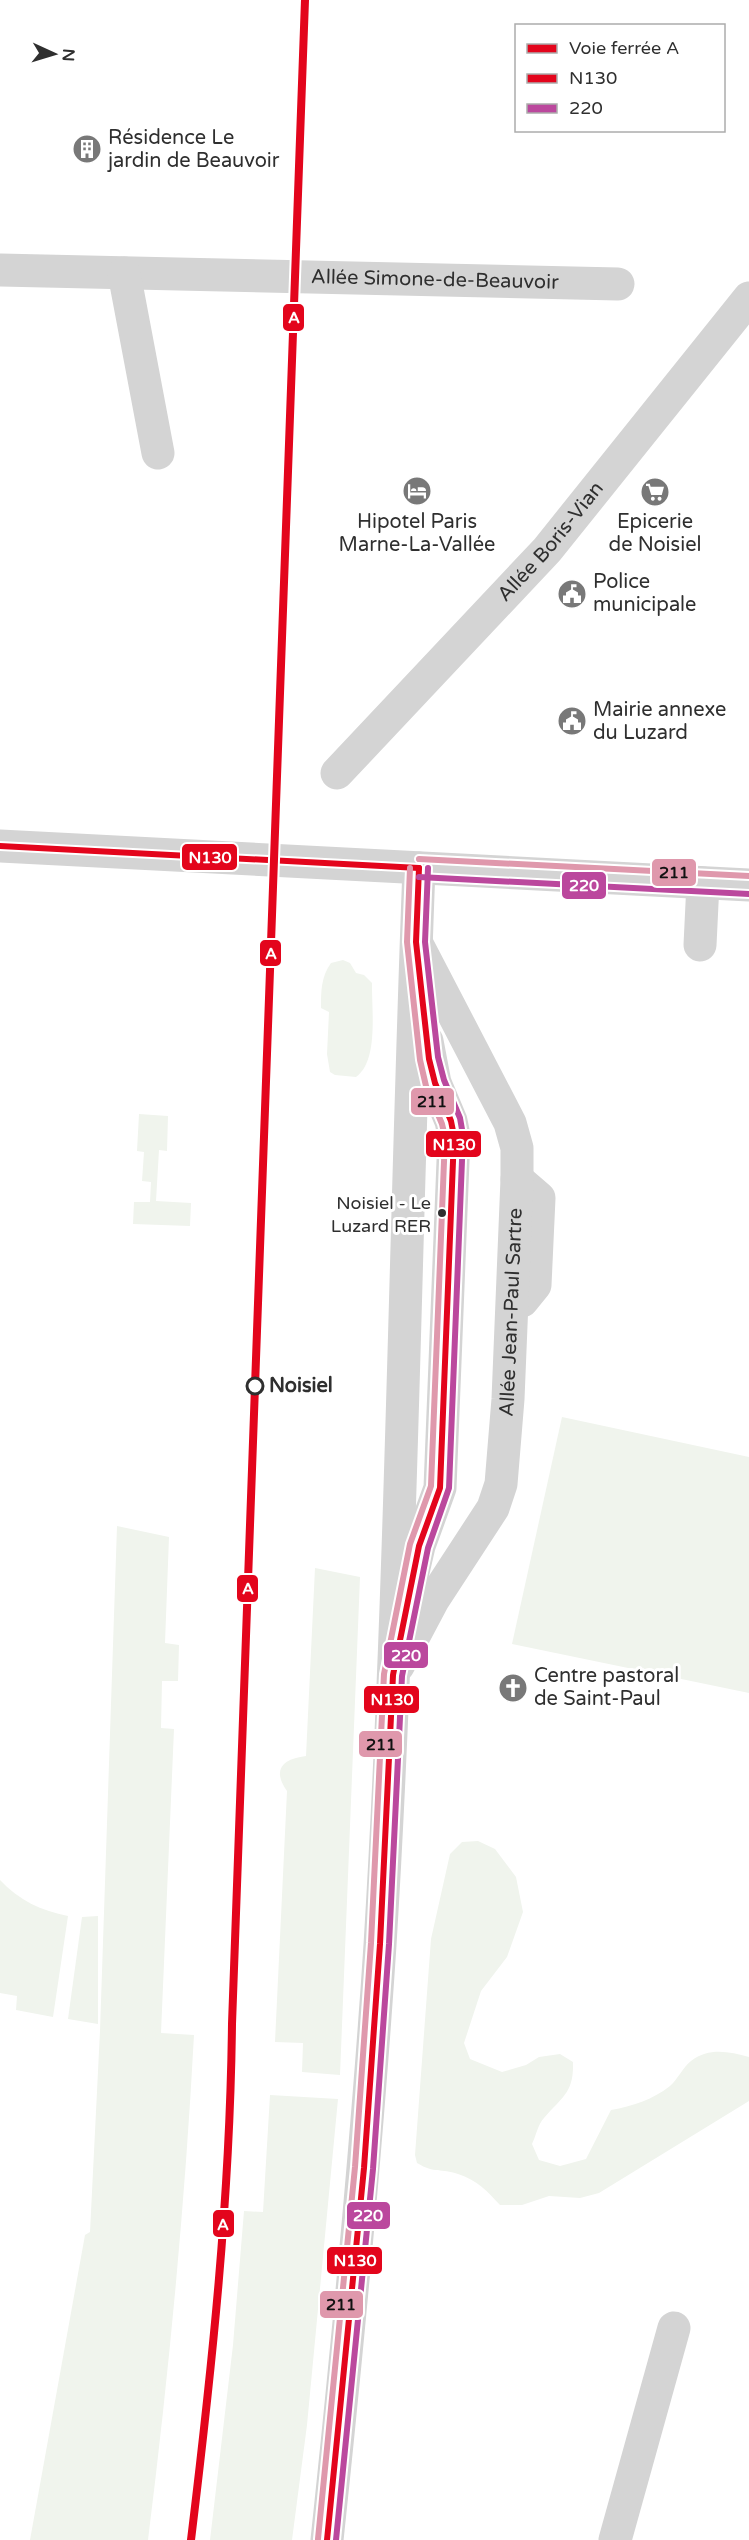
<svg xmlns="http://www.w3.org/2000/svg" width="749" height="2540" font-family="'Varela Round',sans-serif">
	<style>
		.green { fill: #f0f4ed }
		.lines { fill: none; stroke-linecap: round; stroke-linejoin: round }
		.minor { stroke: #d4d4d4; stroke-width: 33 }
		.bus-1-casing { stroke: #fff; stroke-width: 10 }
		.bus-2-casing { stroke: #fff; stroke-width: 10 }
		.bus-3-casing { stroke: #fff; stroke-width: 10 }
		.bus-1 { stroke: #e3051c; stroke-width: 6 }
		.bus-2 { stroke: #bb489d; stroke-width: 6 }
		.bus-3 { stroke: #df98ac; stroke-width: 6 }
		.rail-1-casing { stroke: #fff; stroke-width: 12 }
		.rail-1 { stroke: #e3051c; stroke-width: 8 }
		.bus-dot { fill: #2f2f2f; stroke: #fff; stroke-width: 2 }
		.stop-dot { fill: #fff; stroke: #2f2f2f; stroke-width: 3 }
		.labels { text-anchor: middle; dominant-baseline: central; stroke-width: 6; stroke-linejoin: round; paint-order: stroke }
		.bus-label { font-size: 18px; fill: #2f2f2f; stroke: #fff; text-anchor: end }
		.poi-label { font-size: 20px; fill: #2f2f2f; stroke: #fff; text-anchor: start }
		.street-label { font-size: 20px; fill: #2f2f2f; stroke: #fff }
		.stop-label { font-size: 20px; font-weight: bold; fill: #2f2f2f; stroke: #fff; text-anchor: start }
		.line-badge { stroke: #fff; stroke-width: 2 }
		.badge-label { font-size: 16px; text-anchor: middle; font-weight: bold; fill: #fff }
		.pale-badge-label { font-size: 16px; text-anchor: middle; font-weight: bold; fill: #111 }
	</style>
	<rect width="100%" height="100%" fill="#fff"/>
	<g class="green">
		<path d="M343,960L350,963L356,973L364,975L372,983V987C372,1013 378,1062 356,1077L335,1075L330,1072L327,1054L329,1012L321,1008C321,991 321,977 331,963Z"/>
		<path d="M139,1114L168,1116L167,1151L159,1150L156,1201L191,1203L190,1226L133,1224L134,1202H150L151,1182L142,1181L144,1152L137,1151Z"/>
		<path d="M562,1417L749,1457V1693L512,1644Z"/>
		<path d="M117,1526L169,1537L165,1643L179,1645L178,1681H162L161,1728L174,1729L161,2033L194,2035C185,2204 169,2372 148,2540H30L85,2235L90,2232L100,2031Z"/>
		<path d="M315,1568L360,1577L340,2075L302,2072L303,2043L275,2042L287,1791C272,1770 282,1759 306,1756Z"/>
		<path d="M478,1841L495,1849L516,1877L523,1912L507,1957L481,1991L464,2043L470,2059L502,2072L526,2065L539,2057L560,2054L573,2062C574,2093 562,2097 544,2118C538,2124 536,2136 532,2144L539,2160L560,2166L586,2159L611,2110C633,2106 652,2100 670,2086C678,2079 683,2067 691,2061C710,2047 729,2052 749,2057V2101L599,2193L580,2198L549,2196L522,2205H500C487,2191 477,2180 458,2174C441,2168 435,2174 417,2163L415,2155L431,1939L450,1854L462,1842Z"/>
		<path d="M0,1880C18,1900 42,1911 68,1916L53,2017L16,2010L17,1996L0,1993Z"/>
		<path d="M98,1916V2024L68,2019L82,1917Z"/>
		<path d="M270,2095L338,2099L307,2425L292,2540H210L233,2345L244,2211L263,2212Z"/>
	</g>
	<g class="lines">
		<g class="minor">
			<path id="s1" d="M0,270L618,284"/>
			<path d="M124,273L158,453"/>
			<path id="s2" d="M337,773L547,550L749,298"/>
			<path d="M0,846L749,885"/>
			<path d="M700,945L703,883"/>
			<path d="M517,1179L539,1198L535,1285L522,1301"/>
			<path d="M410,1585L419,1546L440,1488L454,1136L451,1121L435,1083L427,1041"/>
			<path id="s3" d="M398,1666L433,1600L493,1508L501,1484L508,1399L517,1179V1148L510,1123L417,944"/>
			<path d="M327,2540C348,2342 367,2144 380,1945C402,1586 405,1227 419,868"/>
			<path d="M615,2540L674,2328"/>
		</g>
		<g class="bus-1-casing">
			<g id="bus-1">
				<path d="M0,846L419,868"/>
				<path d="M327,2540L364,2168L380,1944L393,1675L419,1546L440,1488L454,1136L451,1121L435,1083L429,1059L416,942L419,868"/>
			</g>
		</g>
		<g class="bus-2-casing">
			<g id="bus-2">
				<path d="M419,877L749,894"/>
				<path d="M336,2540L373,2169L389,1944L402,1676L428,1548L449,1488L463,1135L460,1118L444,1080L438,1057L425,942L428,868"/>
			</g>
		</g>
		<g class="bus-3-casing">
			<g id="bus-3">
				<path d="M419,859L749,876"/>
				<path d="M318,2539L355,2167L371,1943L384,1674L410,1544L431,1486L445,1137L442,1124L426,1086L420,1060L407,942L410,868"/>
			</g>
		</g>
		<use href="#bus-1" class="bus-1"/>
		<use href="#bus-2" class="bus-2"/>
		<use href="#bus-3" class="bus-3"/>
		<g class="rail-1-casing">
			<path id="rail-1" d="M191,2540C212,2367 230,2199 232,2024L305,0"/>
		</g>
		<use href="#rail-1" class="rail-1"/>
	</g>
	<defs>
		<g id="building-disc" transform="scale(1.5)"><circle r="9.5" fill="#787878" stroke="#fff"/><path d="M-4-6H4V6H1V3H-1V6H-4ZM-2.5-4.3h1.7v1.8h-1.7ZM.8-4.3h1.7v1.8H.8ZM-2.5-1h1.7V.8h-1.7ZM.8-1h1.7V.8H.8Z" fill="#fff"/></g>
		<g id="hotel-disc" transform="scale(1.5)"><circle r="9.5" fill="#787878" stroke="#fff"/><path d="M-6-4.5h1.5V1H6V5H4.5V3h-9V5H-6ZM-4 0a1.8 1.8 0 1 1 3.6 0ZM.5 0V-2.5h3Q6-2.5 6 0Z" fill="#fff"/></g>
		<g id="supermarket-disc" transform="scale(1.5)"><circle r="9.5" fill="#787878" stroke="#fff"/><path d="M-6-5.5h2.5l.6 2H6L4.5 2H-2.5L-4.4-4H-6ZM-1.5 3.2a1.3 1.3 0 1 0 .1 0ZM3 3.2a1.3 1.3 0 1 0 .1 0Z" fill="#fff"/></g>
		<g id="civic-disc" transform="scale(1.5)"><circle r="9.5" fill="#787878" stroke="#fff"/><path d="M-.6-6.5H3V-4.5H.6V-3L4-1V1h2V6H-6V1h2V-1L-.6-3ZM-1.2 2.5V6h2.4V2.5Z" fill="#fff"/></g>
		<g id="church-disc" transform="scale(1.5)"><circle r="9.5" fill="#787878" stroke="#fff"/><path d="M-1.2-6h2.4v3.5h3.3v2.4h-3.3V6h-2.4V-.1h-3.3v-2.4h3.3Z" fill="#fff"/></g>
	</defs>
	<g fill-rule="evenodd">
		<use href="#building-disc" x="87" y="149"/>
		<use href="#hotel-disc" x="417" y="491"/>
		<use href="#supermarket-disc" x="655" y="492"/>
		<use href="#civic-disc" x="572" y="594"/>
		<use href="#civic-disc" x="572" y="721"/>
		<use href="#church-disc" x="513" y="1688"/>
	</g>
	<circle class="bus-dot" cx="442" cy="1213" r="5"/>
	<circle class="stop-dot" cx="255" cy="1386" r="8"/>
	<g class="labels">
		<g class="bus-label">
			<text x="431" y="1203">Noisiel - Le<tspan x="431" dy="23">Luzard RER</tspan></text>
		</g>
		<g class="poi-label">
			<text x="108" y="138">Résidence Le<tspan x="108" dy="23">jardin de Beauvoir</tspan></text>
			<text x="417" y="522" text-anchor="middle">Hipotel Paris<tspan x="417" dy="23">Marne-La-Vallée</tspan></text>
			<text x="655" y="522" text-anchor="middle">Epicerie<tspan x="655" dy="23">de Noisiel</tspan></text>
			<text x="593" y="582">Police<tspan x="593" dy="23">municipale</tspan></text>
			<text x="593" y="710">Mairie annexe<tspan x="593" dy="23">du Luzard</tspan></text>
			<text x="534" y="1676">Centre pastoral<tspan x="534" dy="23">de Saint-Paul</tspan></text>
		</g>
		<g class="street-label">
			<text stroke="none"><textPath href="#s1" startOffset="435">Allée Simone-de-Beauvoir</textPath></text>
			<text stroke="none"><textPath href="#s2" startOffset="315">Allée Boris-Vian</textPath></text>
			<text stroke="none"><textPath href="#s3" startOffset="382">Allée Jean-Paul Sartre</textPath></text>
		</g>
		<g class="stop-label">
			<text x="269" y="1386">Noisiel</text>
		</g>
	</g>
	<g class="line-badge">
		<rect x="282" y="303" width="23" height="29" rx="6" fill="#e3051c"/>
		<rect x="181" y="843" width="57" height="28" rx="6" fill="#e3051c"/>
		<rect x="651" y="858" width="46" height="29" rx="6" fill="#df98ac"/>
		<rect x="561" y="871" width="46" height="29" rx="6" fill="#bb489d"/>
		<rect x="259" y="939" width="23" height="28" rx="6" fill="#e3051c"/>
		<rect x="410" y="1087" width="45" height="29" rx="6" fill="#df98ac"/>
		<rect x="425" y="1130" width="57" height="28" rx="6" fill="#e3051c"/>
		<rect x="236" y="1574" width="23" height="29" rx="6" fill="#e3051c"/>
		<rect x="383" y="1641" width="46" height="28" rx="6" fill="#bb489d"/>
		<rect x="363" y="1685" width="57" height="29" rx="6" fill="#e3051c"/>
		<rect x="358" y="1730" width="45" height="28" rx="6" fill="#df98ac"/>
		<rect x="346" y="2201" width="45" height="29" rx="6" fill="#bb489d"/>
		<rect x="212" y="2209" width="23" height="29" rx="6" fill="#e3051c"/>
		<rect x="326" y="2246" width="57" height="29" rx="6" fill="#e3051c"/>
		<rect x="319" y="2290" width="45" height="29" rx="6" fill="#df98ac"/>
	</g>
	<g class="badge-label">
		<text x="294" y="323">A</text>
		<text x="210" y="863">N130</text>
		<text x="584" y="891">220</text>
		<text x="271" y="959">A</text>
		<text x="454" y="1150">N130</text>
		<text x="248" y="1594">A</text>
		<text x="406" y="1661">220</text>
		<text x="392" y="1705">N130</text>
		<text x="368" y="2221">220</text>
		<text x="223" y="2230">A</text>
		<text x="355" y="2266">N130</text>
	</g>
	<g class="pale-badge-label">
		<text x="674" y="878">211</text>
		<text x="432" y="1107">211</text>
		<text x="381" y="1750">211</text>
		<text x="341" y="2310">211</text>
	</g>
	<rect x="515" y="24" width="210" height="108" fill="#ffffff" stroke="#acacac" stroke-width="1.5"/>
	<rect x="527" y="44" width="30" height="9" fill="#e3051c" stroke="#acacac" stroke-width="1.5"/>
	<text x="569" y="54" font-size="18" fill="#2f2f2f">Voie ferrée A</text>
	<rect x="527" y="74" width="30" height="9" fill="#e3051c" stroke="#acacac" stroke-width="1.5"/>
	<text x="569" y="84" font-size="18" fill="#2f2f2f">N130</text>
	<rect x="527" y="104" width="30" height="9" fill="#bb489d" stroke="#acacac" stroke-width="1.5"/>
	<text x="569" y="114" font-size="18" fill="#2f2f2f">220</text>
	<g transform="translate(54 54) rotate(94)" stroke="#ffffff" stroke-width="4.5" paint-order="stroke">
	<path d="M0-4.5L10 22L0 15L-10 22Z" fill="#2f2f2f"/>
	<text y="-9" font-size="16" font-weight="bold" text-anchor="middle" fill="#2f2f2f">N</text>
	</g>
</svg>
